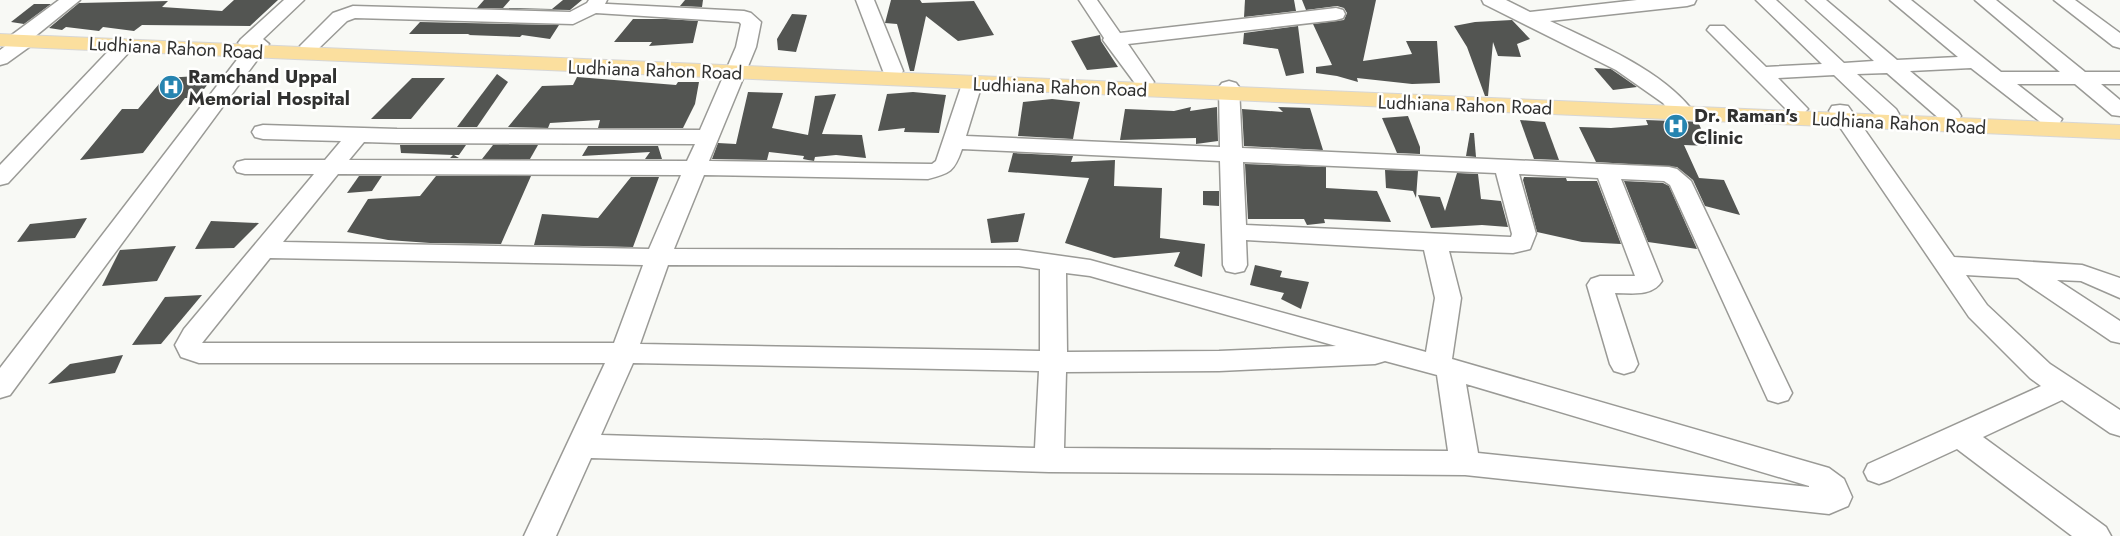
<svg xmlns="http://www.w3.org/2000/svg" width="2120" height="536" font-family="Jost,sans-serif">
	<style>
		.building { fill: #535552 }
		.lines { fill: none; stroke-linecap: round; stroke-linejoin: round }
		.minor-casing { stroke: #9a9a96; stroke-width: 3 }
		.major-casing { stroke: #d6d6d6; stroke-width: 2 }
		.minor { fill: #fff; fill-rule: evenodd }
		.major { fill: #fbdf9e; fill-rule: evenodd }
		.labels { text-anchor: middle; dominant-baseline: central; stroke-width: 5; stroke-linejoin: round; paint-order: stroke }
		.street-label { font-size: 19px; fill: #313130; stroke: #fffffe }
		.poi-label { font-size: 19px; font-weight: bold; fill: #313130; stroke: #fffffe; text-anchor: start }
	</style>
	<rect width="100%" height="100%" fill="#f8f9f5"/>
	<g class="building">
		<path d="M234,0H278L250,26L142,25L134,31L103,27L99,31L66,27L62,30L49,28L79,3L168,1L162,7L222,11Z"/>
		<path d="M484,0H510L503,8L552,9L563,0H582L570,10L477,8Z"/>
		<path d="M685,0H703L702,7L680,6Z"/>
		<path d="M891,0H920L922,3L974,1L994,35L958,41L926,16L914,71H910L897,24L885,23Z"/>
		<path d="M1245,0H1294L1296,11L1244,17Z"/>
		<path d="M1302,0H1376L1363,61L1412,54L1406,41H1437L1440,83L1412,84L1357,78L1358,82L1337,76L1316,73V67L1332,65L1313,24L1344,20L1347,13L1344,8L1337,6L1306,10Z"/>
		<path d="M34,4H51L24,24L11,22Z"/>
		<path d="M792,14L807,15L796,52L778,50L777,39Z"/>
		<path d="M633,19H666L698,21L693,43L649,46L652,42H614Z"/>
		<path d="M1512,20L1530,39L1517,44L1521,57L1498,56L1493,42L1488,96H1485L1467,47L1454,26L1475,22Z"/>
		<path d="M420,22L559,25L550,39L522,35L520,37L468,35L470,34H409Z"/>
		<path d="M1298,26L1304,73L1286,76L1278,49L1243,44L1244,33Z"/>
		<path d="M1100,35L1101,41L1118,67L1087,70L1071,41Z"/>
		<path d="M1594,68L1611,69L1637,87L1613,90Z"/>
		<path d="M497,74L508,82L477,127H457Z"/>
		<path d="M215,75L197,98H185L143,153L80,160L122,109H138L164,78Z"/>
		<path d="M577,77L676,85L678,82H699L695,104L683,128H598L600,120L550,123L548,128L508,127L542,86L573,85Z"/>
		<path d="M412,78H445L411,119H371Z"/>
		<path d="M748,92L783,93L772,128L808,135L815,96L836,94L822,134L862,135L866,158L836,155L815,157L814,161L808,160L803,159L804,156L769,152L767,160L712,159L718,143L736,144Z"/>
		<path d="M913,92L946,95L939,133L904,132L905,128L878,131L887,94Z"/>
		<path d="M1052,99L1080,102L1073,139L1018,136L1023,102Z"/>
		<path d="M1191,107L1190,111L1217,107L1218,141L1196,144V138L1120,140L1125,109L1174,111Z"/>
		<path d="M1278,107L1310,108L1323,150L1244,146L1242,109L1283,112Z"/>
		<path d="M1408,116L1420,147V154L1397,153L1382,118Z"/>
		<path d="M1520,120L1545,122L1559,160L1534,159Z"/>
		<path d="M1646,120L1698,122L1709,146L1684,145L1699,178L1724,180L1740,215L1705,206L1693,180L1677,167L1596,162L1579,127L1611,128L1648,125Z"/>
		<path d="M1470,133H1474L1476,157L1466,156Z"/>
		<path d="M400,145H466L459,155H454L459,158H450L453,155L401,153Z"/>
		<path d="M493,145H538L530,159H482Z"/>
		<path d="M588,146H658L662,159H645L650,152L582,156Z"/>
		<path d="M1013,153L1073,156L1071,162L1115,160L1114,186L1162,188L1160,238L1205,244L1202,277L1174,266L1180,252L1114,258L1065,243L1089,178L1008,172Z"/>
		<path d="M1245,164L1326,167V188L1377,191L1391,222L1324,219L1325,223L1307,225L1304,219H1248Z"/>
		<path d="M1385,170L1418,171L1416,198L1413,191L1386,188Z"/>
		<path d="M1457,173L1478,174L1481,199L1501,201L1508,227L1482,225L1431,228L1418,195L1440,197L1445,211Z"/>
		<path d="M359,176H382L372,191L347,193Z"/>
		<path d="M436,176H531L501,244L430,243L388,240L347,232L368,199L420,196Z"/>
		<path d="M631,177H659L633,247L534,245L542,214L598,218Z"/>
		<path d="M1524,177L1566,178L1567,181H1597L1621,244L1582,242L1537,232L1523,180Z"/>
		<path d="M1624,181L1663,183L1669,186L1697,249L1648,242Z"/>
		<path d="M1203,191H1219V206L1203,205Z"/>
		<path d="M1025,213L1018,242L991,243L987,219Z"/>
		<path d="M87,218L75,238L17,242L30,224Z"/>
		<path d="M211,221L259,223L234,248L195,249Z"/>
		<path d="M176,246L157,281L102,286L120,250Z"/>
		<path d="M1255,265L1282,271L1280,277L1309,282L1301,309L1281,299L1284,293L1250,285Z"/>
		<path d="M202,295L161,344L132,345L165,297Z"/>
		<path d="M123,355L115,373L48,384L70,364Z"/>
	</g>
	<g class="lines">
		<g class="minor-casing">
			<g id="minor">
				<path d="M59,0H80L33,38L35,41L32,45L7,63L0,65V50L8,44L6,41L9,37Z"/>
				<path d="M284,0H304L263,39L269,44L266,48L10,395L0,398V368L246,48L238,43L241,39Z"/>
				<path d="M589,0H607L605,4H608L744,11L751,13L761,22L756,47L709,161L932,164L936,161L962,84L965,80L972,78L979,80L982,84L966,136L1220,147L1219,87L1222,83L1229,81L1236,83L1239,87L1242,148L1669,167L1677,169L1691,181L1792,393L1788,400L1778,403L1768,400L1670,185L1664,181L1621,179L1662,281C1652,297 1632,293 1615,293L1638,364L1634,371L1624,374L1614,371L1610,364L1587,285L1591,279L1600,276H1635L1598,178L1519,174L1536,234L1530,249L1513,253L1449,251L1461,298L1452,359L1829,468L1844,479L1852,497L1848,506L1829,514L1465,475L1049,472L591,458L556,536H524L605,363H199L181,357L175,345L184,329L314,174H245L237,172L234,167L237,162L245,160H325L341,141L263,139L255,137L252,132L255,127L263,125L397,129L700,130L736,47L741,24L739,22L596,13L573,24L355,18L347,21L317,50H303L300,46L333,13L353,6L570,12L587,3ZM364,142L397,143L695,144L687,161L349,160ZM962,149L1220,161L1223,265L1226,271L1235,273L1244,271L1247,265L1246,240L1424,250L1435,298L1426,352L1090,260L1019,250L674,249L704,175L928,179C950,173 954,172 962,149ZM1243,162L1496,173L1512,234L1511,237L1246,225ZM338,174L681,175L649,249L283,242ZM270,258L643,265L614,343H202ZM668,265L1019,266L1040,269V351L640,344ZM1066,273L1090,276L1336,346L1219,351L1067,352ZM1385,361L1437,375L1448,451L1064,448L1066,372L1219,371L1375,364ZM633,363L1039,371L1035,448L601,435ZM1466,384L1809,486V487L1478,453Z"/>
				<path d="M856,0H874L903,71L900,75L893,77L886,75L883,71Z"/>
				<path d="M1079,0H1097L1120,33L1336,8L1343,10L1345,14L1343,18L1336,20L1128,44L1154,82L1151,86L1144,88L1137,86L1103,40L1104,38Z"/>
				<path d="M1482,0H1506L1530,12L1637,0H1696L1694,4L1687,6L1550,21C1598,44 1665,71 1696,115L1693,120L1685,121L1677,120L1663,103L1616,70L1484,4Z"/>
				<path d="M1756,0H1776L1844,63L1874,61L1806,0H1826L1897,60L1958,57L1890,0H1911L2001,72H2060L1975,0H1996L2085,72H2120V84H2101L2120,100V116L2112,115L2075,84H2017L2062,119L2059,124L2051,125L2043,124L1971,68L1910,71L1958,111L1961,116L1958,121L1950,122L1942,121L1887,73L1857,74L1896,109L1899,114L1896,119L1888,120L1880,119L1834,75L1778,78L1808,109L1804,113L1797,115L1790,113L1707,30L1710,26H1724L1766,67L1822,64Z"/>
				<path d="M2054,0H2075L2120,33V48L2113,46Z"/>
				<path d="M124,40L131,42L134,46L131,50L8,183L0,185V165L117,42Z"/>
				<path d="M1840,105L1848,106L1954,257L2082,265L2120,278V298L2081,281L2057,280L2120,321V343L2111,341L2018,278L1966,275L1987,305L2050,364L2120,410V436L2110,433L2062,400L1983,437L2106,527L2111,536H2072L1957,449L1890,480L1879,484L1868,480L1864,472L1868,464L2041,386L2030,378L1969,317L1829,111L1832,106Z"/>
			</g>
		</g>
		<g class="major-casing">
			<path id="major" d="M0,34L2120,125V139L0,46Z"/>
		</g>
		<use href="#minor" class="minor"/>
		<use href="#major" class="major"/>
	</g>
	<defs>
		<g id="hospital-disc" transform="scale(1.25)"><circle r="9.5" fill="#2684b0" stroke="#fffffe"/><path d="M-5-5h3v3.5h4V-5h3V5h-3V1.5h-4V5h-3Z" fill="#fff"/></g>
	</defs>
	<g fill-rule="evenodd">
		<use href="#hospital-disc" x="171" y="87"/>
		<use href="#hospital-disc" x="1676" y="126"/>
	</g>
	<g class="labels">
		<g class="street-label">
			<text transform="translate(176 48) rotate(3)">Ludhiana Rahon Road</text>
			<text transform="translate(655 70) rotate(2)">Ludhiana Rahon Road</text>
			<text transform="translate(1060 87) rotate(2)">Ludhiana Rahon Road</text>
			<text transform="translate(1465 105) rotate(2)">Ludhiana Rahon Road</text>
			<text transform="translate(1899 123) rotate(3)">Ludhiana Rahon Road</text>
		</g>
		<g class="poi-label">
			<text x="188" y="76">Ramchand Uppal<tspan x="188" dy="22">Memorial Hospital</tspan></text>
			<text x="1694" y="115">Dr. Raman's<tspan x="1694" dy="22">Clinic</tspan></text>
		</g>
	</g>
</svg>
